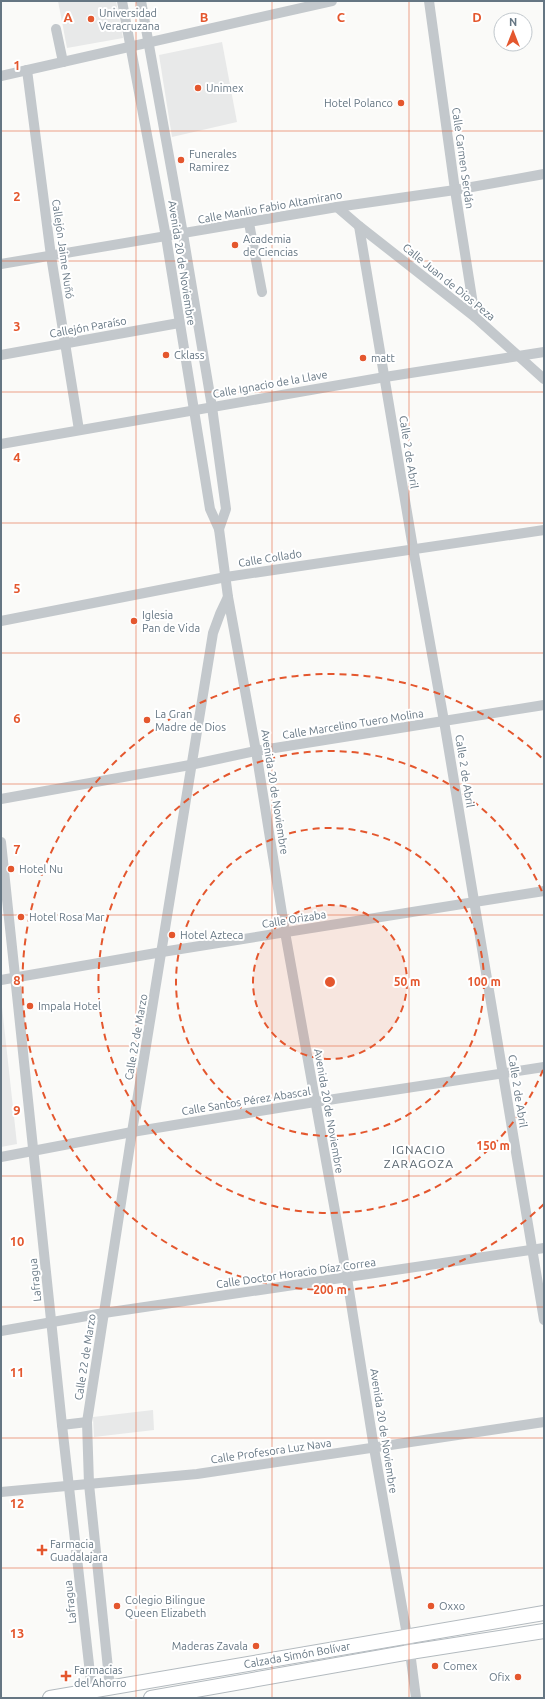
<svg xmlns="http://www.w3.org/2000/svg" width="545" height="1699" font-family="Ubuntu,sans-serif">
	<style>
		.built { fill: #e8e9e9 }
		.lines { fill: none; stroke-linecap: round; stroke-linejoin: round }
		.secondary-casing { stroke: #b3babf; stroke-width: 16 }
		.street { stroke: #c3c8cc; stroke-width: 10 }
		.secondary { stroke: #fff; stroke-width: 14 }
		.grid { fill: none; stroke: #e4572e; stroke-width: 1; stroke-opacity: 0.55 }
		.ring { fill: none; stroke: #e4572e; stroke-width: 2; stroke-dasharray: 7 5 }
		.poi-dot { fill: #e4572e; stroke: #fff; stroke-width: 1.5 }
		.labels { text-anchor: middle; dominant-baseline: central; stroke-width: 4; stroke-linejoin: round; paint-order: stroke }
		.poi-label { font-size: 11px; fill: #657683; stroke: #fff; text-anchor: start }
		.street-label { font-size: 11px; fill: #657683; stroke: #fff }
		.neighbourhood-label { font-size: 12px; letter-spacing: 1px; fill: #57646e; stroke: #fff }
		.grid-label { font-size: 13px; text-anchor: middle; font-weight: bold; fill: #e4572e; stroke: #fff; stroke-width: 4; stroke-linejoin: round; paint-order: stroke }
		.centre { fill: #e4572e; stroke: #fff; stroke-width: 2 }
		.ring-label { font-size: 12px; text-anchor: middle; font-weight: bold; fill: #e4572e; stroke: #fff; stroke-width: 4; stroke-linejoin: round; paint-order: stroke }
	</style>
	<rect width="100%" height="100%" fill="#fafaf8"/>
	<g class="built">
		<path d="M58,1H116L123,38L67,48Z"/>
		<path d="M222,42L237,122L172,137L159,55Z"/>
		<path d="M1,998L17,1144L1,1147Z"/>
		<path d="M153,1410L154,1430L94,1437L93,1417Z"/>
	</g>
	<g class="lines">
		<g class="secondary-casing">
			<g id="secondary">
				<path d="M50,1698L544,1613"/>
				<path d="M151,1698L410,1652L544,1631"/>
			</g>
		</g>
		<g class="street">
			<path d="M122,1L166,237L210,509L219,529L228,597L256,751L285,932L347,1278L374,1448L410,1652L416,1698"/>
			<path d="M141,1L183,234L212,407L226,509L219,529"/>
			<path d="M429,1L455,190L475,317"/>
			<path d="M56,29L63,62"/>
			<path d="M27,70L51,256L79,430"/>
			<path d="M1,76L332,1"/>
			<path d="M337,207L359,226L475,317L544,379"/>
			<path d="M249,223L262,292"/>
			<path d="M359,226L413,548L444,721L544,1320"/>
			<path d="M1,264L337,207L455,190L544,174"/>
			<path d="M1,355L179,323"/>
			<path d="M1,444L385,377L544,352"/>
			<path d="M1,621L226,577L544,530"/>
			<path d="M1,799L190,765L256,751L544,705"/>
			<path d="M1,842L62,1425L92,1691"/>
			<path d="M1,980L162,952L544,891"/>
			<path d="M1,1157L132,1132L315,1102L544,1067"/>
			<path d="M1,1331L104,1313L544,1248"/>
			<path d="M62,1425L87,1422"/>
			<path d="M1,1492L197,1474L544,1422"/>
			<path d="M110,1688L89,1484L87,1422L132,1132L213,633L220,614L228,597"/>
		</g>
		<use href="#secondary" class="secondary"/>
	</g>
	<path class="grid" d="M136,1V1698M272,1V1698M409,1V1698M1,131H544M1,261H544M1,392H544M1,523H544M1,653H544M1,784H544M1,915H544M1,1046H544M1,1176H544M1,1307H544M1,1438H544M1,1568H544"/>
	<circle cx="330" cy="982" r="77" fill="#e4572e" fill-opacity=".12"/>
	<g class="ring">
		<circle cx="330" cy="982" r="77"/>
		<circle cx="330" cy="982" r="154"/>
		<path d="M543 1070A231 231 0 1 1 543 894"/>
		<path d="M544 1204A308 308 0 1 1 544 760"/>
	</g>
	<g class="poi-dot">
		<circle cx="91" cy="19" r="4"/>
		<circle cx="198" cy="88" r="4"/>
		<circle cx="401" cy="103" r="4"/>
		<circle cx="181" cy="160" r="4"/>
		<circle cx="235" cy="245" r="4"/>
		<circle cx="166" cy="355" r="4"/>
		<circle cx="363" cy="358" r="4"/>
		<circle cx="134" cy="621" r="4"/>
		<circle cx="147" cy="720" r="4"/>
		<circle cx="11" cy="869" r="4"/>
		<circle cx="21" cy="917" r="4"/>
		<circle cx="172" cy="935" r="4"/>
		<circle cx="30" cy="1006" r="4"/>
		<path d="M40 1544h4v4h4v4h-4v4h-4v-4h-4v-4h4z"/>
		<circle cx="117" cy="1606" r="4"/>
		<circle cx="431" cy="1606" r="4"/>
		<circle cx="256" cy="1646" r="4"/>
		<circle cx="435" cy="1666" r="4"/>
		<path d="M64 1670h4v4h4v4h-4v4h-4v-4h-4v-4h4z"/>
		<circle cx="518" cy="1677" r="4"/>
	</g>
	<g class="labels">
		<g class="poi-label">
			<text x="99" y="13">Universidad<tspan x="99" dy="13">Veracruzana</tspan></text>
			<text x="206" y="88">Unimex</text>
			<text x="393" y="103" text-anchor="end">Hotel Polanco</text>
			<text x="189" y="154">Funerales<tspan x="189" dy="13">Ramirez</tspan></text>
			<text x="243" y="239">Academia<tspan x="243" dy="13">de Ciencias</tspan></text>
			<text x="174" y="355">Cklass</text>
			<text x="371" y="358">matt</text>
			<text x="142" y="615">Iglesia<tspan x="142" dy="13">Pan de Vida</tspan></text>
			<text x="155" y="714">La Gran<tspan x="155" dy="13">Madre de Dios</tspan></text>
			<text x="19" y="869">Hotel Nu</text>
			<text x="29" y="917">Hotel Rosa Mar</text>
			<text x="180" y="935">Hotel Azteca</text>
			<text x="38" y="1006">Impala Hotel</text>
			<text x="50" y="1544">Farmacia<tspan x="50" dy="13">Guadalajara</tspan></text>
			<text x="125" y="1600">Colegio Bilingue<tspan x="125" dy="13">Queen Elizabeth</tspan></text>
			<text x="439" y="1606">Oxxo</text>
			<text x="248" y="1646" text-anchor="end">Maderas Zavala</text>
			<text x="443" y="1666">Comex</text>
			<text x="74" y="1670">Farmacias<tspan x="74" dy="13">del Ahorro</tspan></text>
			<text x="510" y="1677" text-anchor="end">Ofix</text>
		</g>
		<g class="street-label">
			<text transform="translate(463 158) rotate(82)">Calle Carmen Serdán</text>
			<text transform="translate(270 207) rotate(-10)">Calle Manlio Fabio Altamirano</text>
			<text transform="translate(63 249) rotate(82)">Callejón Jaime Nuñó</text>
			<text transform="translate(182 263) rotate(81)">Avenida 20 de Noviembre</text>
			<text transform="translate(449 282) rotate(39)">Calle Juan de Dios Peza</text>
			<text transform="translate(88 327) rotate(-10)">Callejón Paraíso</text>
			<text transform="translate(270 384) rotate(-10)">Calle Ignacio de la Llave</text>
			<text transform="translate(409 452) rotate(81)">Calle 2 de Abril</text>
			<text transform="translate(270 558) rotate(-9)">Calle Collado</text>
			<text transform="translate(353 724) rotate(-9)">Calle Marcelino Tuero Molina</text>
			<text transform="translate(465 771) rotate(81)">Calle 2 de Abril</text>
			<text transform="translate(275 792) rotate(81)">Avenida 20 de Noviembre</text>
			<text transform="translate(294 919) rotate(-9)">Calle Orizaba</text>
			<text transform="translate(136 1037) rotate(-80)">Calle 22 de Marzo</text>
			<text transform="translate(518 1091) rotate(81)">Calle 2 de Abril</text>
			<text transform="translate(246 1101) rotate(-9)">Calle Santos Pérez Abascal</text>
			<text transform="translate(329 1111) rotate(80)">Avenida 20 de Noviembre</text>
			<text transform="translate(296 1273) rotate(-8)">Calle Doctor Horacio Díaz Correa</text>
			<text transform="translate(35 1280) rotate(-96)">Lafragua</text>
			<text transform="translate(85 1357) rotate(-81)">Calle 22 de Marzo</text>
			<text transform="translate(384 1431) rotate(81)">Avenida 20 de Noviembre</text>
			<text transform="translate(271 1451) rotate(-8)">Calle Profesora Luz Nava</text>
			<text transform="translate(70 1602) rotate(-96)">Lafragua</text>
			<text transform="translate(297 1655) rotate(-10)">Calzada Simón Bolívar</text>
		</g>
		<g class="neighbourhood-label">
			<text x="419" y="1149">IGNACIO<tspan x="419" dy="14">ZARAGOZA</tspan></text>
		</g>
	</g>
	<g class="grid-label">
		<text x="68" y="22">A</text>
		<text x="204" y="22">B</text>
		<text x="341" y="22">C</text>
		<text x="477" y="22">D</text>
		<text x="17" y="70">1</text>
		<text x="17" y="201">2</text>
		<text x="17" y="331">3</text>
		<text x="17" y="462">4</text>
		<text x="17" y="593">5</text>
		<text x="17" y="723">6</text>
		<text x="17" y="854">7</text>
		<text x="17" y="985">8</text>
		<text x="17" y="1115">9</text>
		<text x="17" y="1246">10</text>
		<text x="17" y="1377">11</text>
		<text x="17" y="1508">12</text>
		<text x="17" y="1638">13</text>
	</g>
	<circle cx="330" cy="982" r="6" class="centre"/>
	<g class="ring-label">
		<text x="407" y="986">50 m</text>
		<text x="484" y="986">100 m</text>
		<text x="493" y="1150">150 m</text>
		<text x="330" y="1294">200 m</text>
	</g>
	<rect width="545" height="1699" fill="none" stroke="#657683" stroke-width="4"/>
	<g transform="translate(513 32)"><circle r="19" fill="#ffffff" stroke="#c1c8cd"/>
	<path d="M0-3L7 15L0 10L-7 15Z" fill="#e4572e"/>
	<text y="-6" font-size="11" font-weight="bold" text-anchor="middle" fill="#657683">N</text>
	</g>
</svg>
